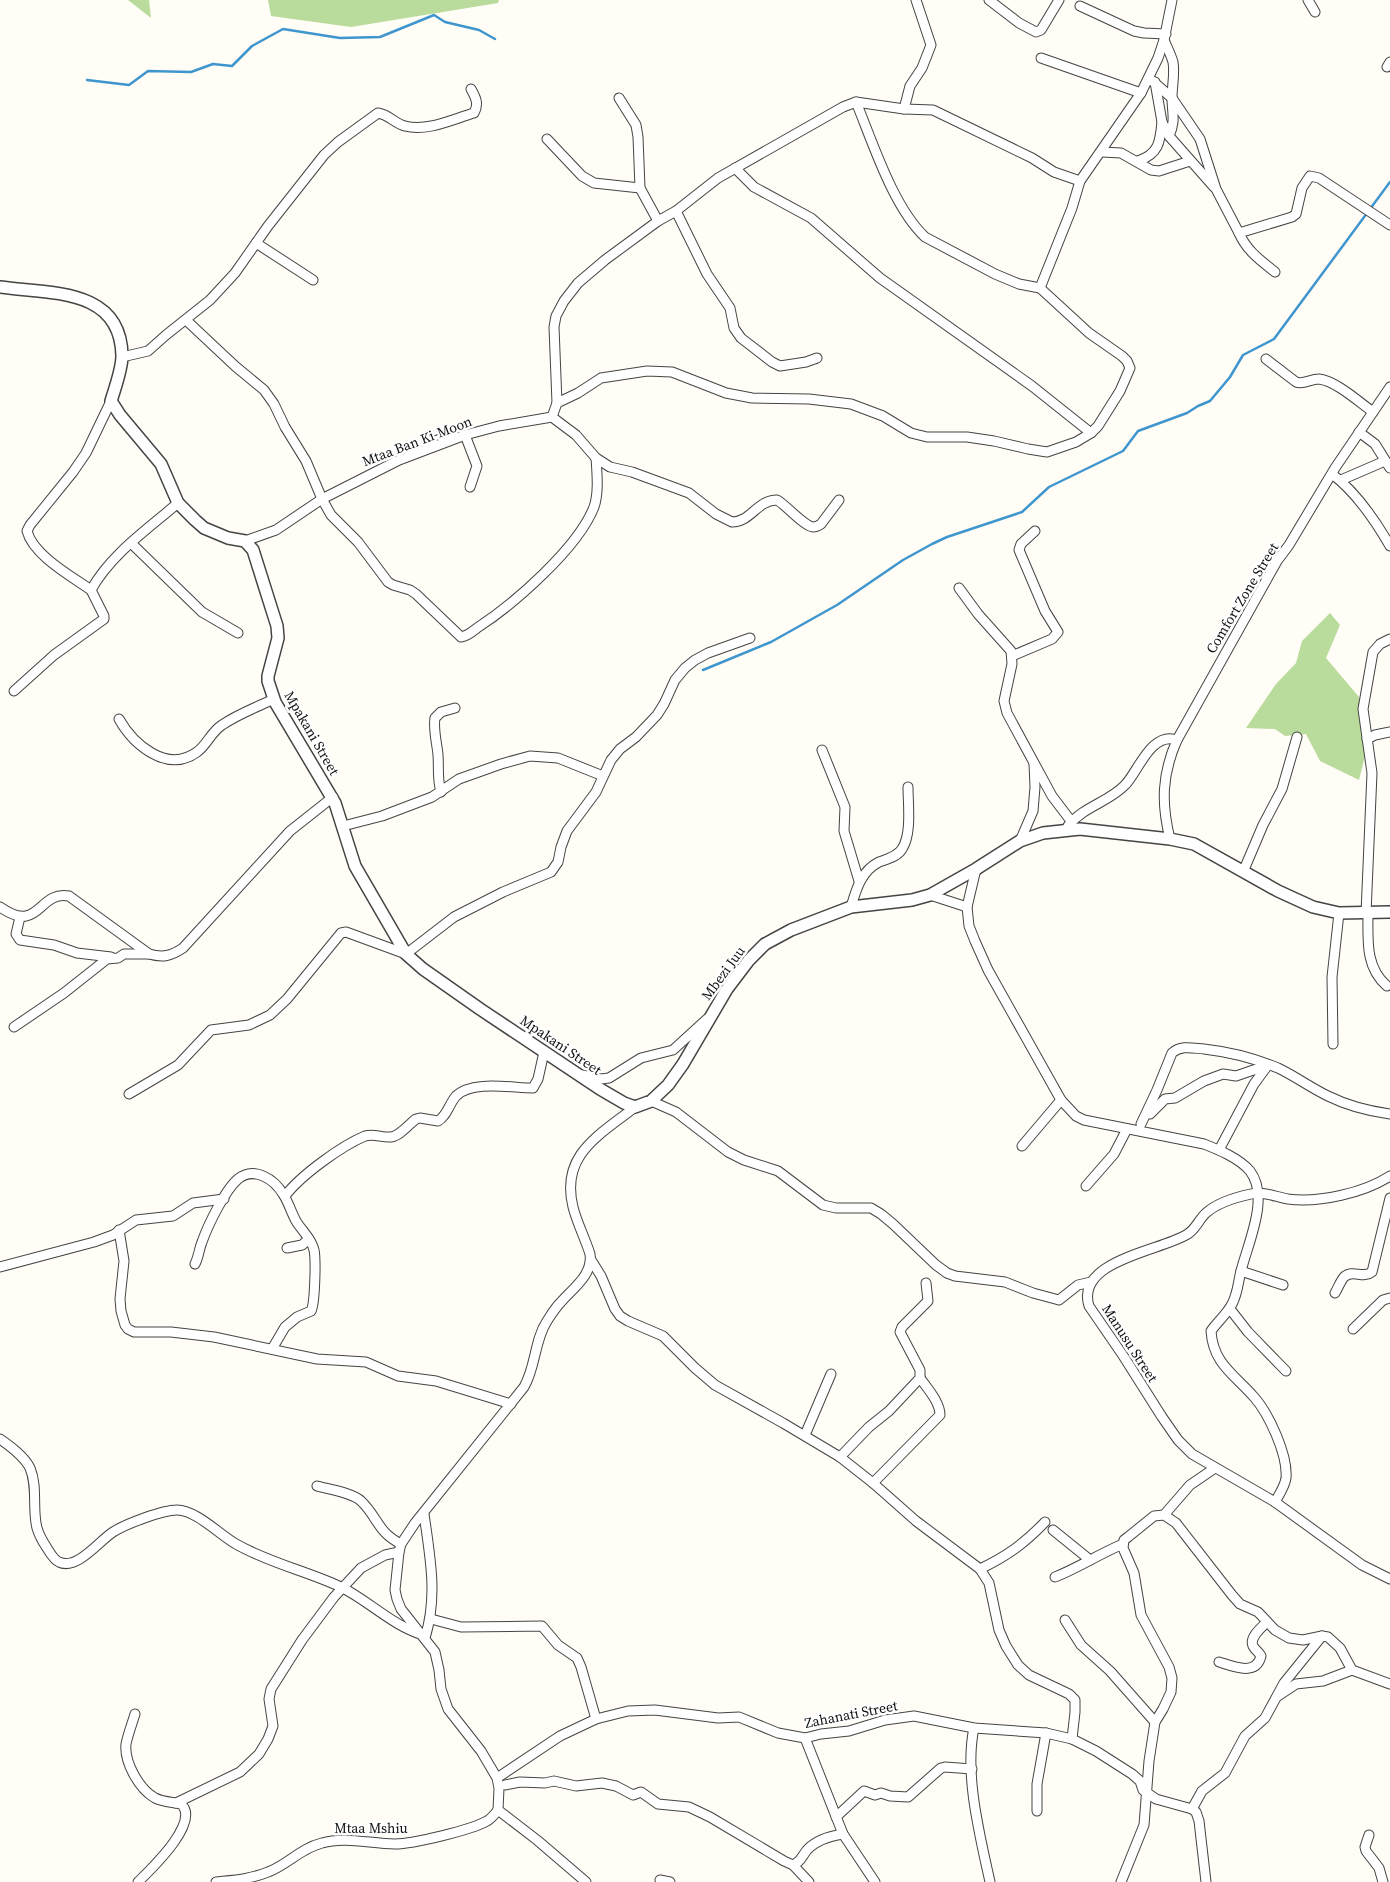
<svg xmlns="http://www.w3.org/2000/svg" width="1390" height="1882" font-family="'Source Serif 4',serif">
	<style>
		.forest { fill: #b9dc9c }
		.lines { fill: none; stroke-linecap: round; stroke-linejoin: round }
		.stream { stroke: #3f96cf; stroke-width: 2.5 }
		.minor-casing { stroke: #444; stroke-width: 11 }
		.tertiary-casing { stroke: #444; stroke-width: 14 }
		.minor { stroke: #fff; stroke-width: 9 }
		.tertiary { stroke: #fff; stroke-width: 11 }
		.labels { text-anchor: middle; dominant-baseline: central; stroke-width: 5; stroke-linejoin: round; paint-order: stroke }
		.street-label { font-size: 14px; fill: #111; stroke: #fff }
	</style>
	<rect width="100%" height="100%" fill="#fffdf5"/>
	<g class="forest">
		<path d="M128,0H149L151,18Z"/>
		<path d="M268,0H499L498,3L351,27L271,16Z"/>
		<path d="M1330,613L1340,625L1326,658L1359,697L1365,756L1359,780L1320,761L1306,734L1285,736L1275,729L1246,728L1276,684L1296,663L1302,641Z"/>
	</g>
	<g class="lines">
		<g class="stream">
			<path d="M87,80L129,85L148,71L191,72L213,64L232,66L252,46L283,29L340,38L380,37L434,15L445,22L479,30L495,39"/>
			<path d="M703,670L771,642L837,605L903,560L932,544L947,537L1022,512L1049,487L1123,451L1138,431L1187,413L1198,406L1210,401L1230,377L1243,355L1274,339L1390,182"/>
		</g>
		<g class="minor-casing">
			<g id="minor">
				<path d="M989,0L1019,23L1036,32L1041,30L1059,0"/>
				<path d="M1308,0L1315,12"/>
				<path d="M1080,6L1134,31L1144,33L1166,34"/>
				<path d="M1164,40C1167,47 1171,55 1173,62C1175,74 1172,86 1172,98C1172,113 1176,121 1169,136"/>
				<path d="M1041,58L1141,93"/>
				<path d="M1387,67L1390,62"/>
				<path d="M1149,78L1172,98L1200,139L1216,189L1239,233L1292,217L1296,214L1302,188L1310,176L1319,178L1390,225"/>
				<path d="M1155,82L1162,122L1169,136L1214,187"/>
				<path d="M619,98L636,125L638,137L640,188L658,221"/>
				<path d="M856,102C873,143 893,207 925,237L995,274L1019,284L1040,288"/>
				<path d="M904,109L910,86L922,68L931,45L916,0"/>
				<path d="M547,139L582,176L594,183L640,188"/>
				<path d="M1102,152L1121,153L1151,170L1159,171L1190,161"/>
				<path d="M1138,161C1159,154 1160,142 1162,122"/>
				<path d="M735,168L754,187L811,218L880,278L1032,386L1091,433"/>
				<path d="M676,211L707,274L730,308L734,328L741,338L772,362L780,366L806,362L817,358"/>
				<path d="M1239,233C1247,251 1260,260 1275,272"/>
				<path d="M256,243L313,280"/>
				<path d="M186,320L235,366L264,390L274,404L285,427L306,461L322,499L331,515L358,542L388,582L393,585L410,590L416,594L461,637C468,636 472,632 477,628C514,604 578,548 594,507C599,493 597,473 596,458"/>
				<path d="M122,357L148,351L166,335L210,300L235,273L268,226L324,155L338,142L378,113C390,115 395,124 405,126C427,132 453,119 474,113C479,104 476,98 471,89"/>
				<path d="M1266,359L1296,382C1304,385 1310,379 1319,379C1336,381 1359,402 1373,412"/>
				<path d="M557,403L578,393L601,378L647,371L672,372L726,393L752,398L809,399L851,404L883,416L911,433L927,437H967L994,441L1028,449L1047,452L1076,442L1091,433L1098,426L1120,391L1130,368L1127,361L1122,356L1089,333L1040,288L1072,208L1080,181"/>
				<path d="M552,417L576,435L596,458L610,467L632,472L689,493L716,514L732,522C751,522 757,500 777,500C786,505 804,526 813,527C816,527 818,526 821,524L839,500"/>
				<path d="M1359,432L1375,444L1390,468"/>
				<path d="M465,435L477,466L470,487"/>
				<path d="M1332,474C1356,492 1375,520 1390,546"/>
				<path d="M1341,480L1385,461"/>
				<path d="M245,541L276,530L322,499L399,460L465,435L499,426L552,417L557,403L554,327L556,316L564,301L578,283L605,260L658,221L676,211L718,178L843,107L856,102L904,109L933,110L1032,158L1054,172L1080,181L1141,93L1158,58L1164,40L1172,0"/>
				<path d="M131,543L202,612L238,633"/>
				<path d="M959,588L978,614L1011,651L1012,664L1004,701L1007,713L1052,796L1071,821"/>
				<path d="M91,590C71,576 33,555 27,531L30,525L73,472L86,453L111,401"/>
				<path d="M1012,656L1052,639L1058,632L1045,611L1019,550L1021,544L1035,531"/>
				<path d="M14,691L54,655L104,619V616L91,590C111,554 148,529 178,503"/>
				<path d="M119,719C133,744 167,774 197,752C207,745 211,732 222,725C238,714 257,707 274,699"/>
				<path d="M1367,739L1375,735L1390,732"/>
				<path d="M822,750L845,807L844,831L859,881"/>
				<path d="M441,792C437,779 439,768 438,755C437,743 433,730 435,718L441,712L455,708"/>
				<path d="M343,826L382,816L432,797L459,779L501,764L530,756L558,758L603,776"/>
				<path d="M1068,826C1084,806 1109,802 1125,785C1138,772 1151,731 1177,740"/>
				<path d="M1170,839C1161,803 1162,774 1177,740L1277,561L1289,545L1335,468L1390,387"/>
				<path d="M1020,841L1033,811L1035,787L1034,764"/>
				<path d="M976,869L967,907L969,926L975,941L988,970L1061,1100L1076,1116L1084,1120L1204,1144C1219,1150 1239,1158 1250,1171C1270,1197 1248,1243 1241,1271C1238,1282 1238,1293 1232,1304C1227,1314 1218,1321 1211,1331C1213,1364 1235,1375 1254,1397C1269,1414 1288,1455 1286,1478C1285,1486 1279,1495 1275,1502"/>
				<path d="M1243,872L1263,825L1282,789L1297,737"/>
				<path d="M930,895L967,907"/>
				<path d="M0,907C40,935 38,890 69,896L149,954C163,958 171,956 183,948L290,831L333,797"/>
				<path d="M851,907C856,890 861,871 879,862C887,859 897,857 902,849C912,834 908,804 908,787"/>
				<path d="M1366,913L1372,773L1363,709L1373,652L1380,644L1390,639"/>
				<path d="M1368,913C1368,940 1365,967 1387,986"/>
				<path d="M20,917L16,934L20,940L54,945L77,953L111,957"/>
				<path d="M14,1027L64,993L107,959L118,958L124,954H149"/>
				<path d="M1333,1044L1332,977L1339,913"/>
				<path d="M582,1075L601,1079L609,1078L641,1058L673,1050L707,1019"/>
				<path d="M129,1094L178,1065L211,1030L249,1025L270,1015L287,999L341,933L346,932L406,954L454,917L503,892L551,872L558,862L561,847L567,831L596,792L611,760L620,749L636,737L657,715L664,704L675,680L685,668L695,660L708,653L750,638"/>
				<path d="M651,1101L676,1112L728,1152L744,1160L778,1171L823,1205L836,1208H871L881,1214L893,1224L936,1265L947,1273L955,1276L1005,1282L1033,1293L1059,1300L1078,1285L1091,1282"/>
				<path d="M1150,1114L1165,1099L1175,1098L1204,1081L1223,1074L1236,1076L1268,1065"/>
				<path d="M1141,1124L1157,1090L1172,1053C1181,1045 1192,1048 1204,1049C1230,1052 1254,1058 1278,1068C1295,1076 1311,1088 1328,1096C1348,1106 1368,1111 1390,1114"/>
				<path d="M1022,1146L1061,1100"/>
				<path d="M1219,1150L1254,1084L1268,1065"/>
				<path d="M1390,1176C1364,1193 1319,1203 1288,1199C1276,1197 1264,1191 1251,1194C1237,1197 1217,1203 1206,1213C1198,1220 1196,1230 1186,1235C1159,1251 1075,1261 1089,1306L1124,1357L1162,1417L1178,1440L1192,1454L1275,1502L1362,1565L1390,1579"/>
				<path d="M1086,1186L1114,1154L1127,1129"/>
				<path d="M285,1196C300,1176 341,1146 365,1136C374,1133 382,1138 391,1137C400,1136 409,1124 416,1119L420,1118L438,1121C447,1116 449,1104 456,1096C472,1080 512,1088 533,1088L538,1079L544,1052"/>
				<path d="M119,1230L124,1261L120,1299L121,1311L125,1325L128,1329L134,1332H171L214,1337L317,1359L366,1362L398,1376L436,1381L511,1404"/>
				<path d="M287,1248L302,1245L309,1239"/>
				<path d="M591,1260L601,1276L615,1309L620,1316L628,1321L663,1336L695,1368L715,1385L783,1423L840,1457L873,1483L916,1521L980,1569L989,1583L999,1630L1006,1646L1018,1665L1029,1675L1069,1694L1075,1700V1712L1072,1739"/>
				<path d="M195,1264C199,1256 199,1249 202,1242C208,1225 225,1190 238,1179C254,1166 274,1179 283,1194C288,1201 291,1212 296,1221C302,1231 312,1239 314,1250C316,1259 315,1304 311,1311L297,1317L285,1327L272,1349"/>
				<path d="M0,1267L94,1242L113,1235L136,1220L173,1216L193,1203L224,1199"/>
				<path d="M1241,1271L1283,1285"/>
				<path d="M1335,1293C1338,1288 1340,1282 1344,1277C1352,1269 1363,1279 1372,1272L1390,1198"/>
				<path d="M1230,1309L1248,1332L1286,1371"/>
				<path d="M1353,1329L1383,1300L1390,1298"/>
				<path d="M805,1435L831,1374"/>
				<path d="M0,1439C10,1446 24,1456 30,1468C38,1487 32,1509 37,1528C39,1535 43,1542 47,1548C50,1553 54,1560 59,1562C77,1571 100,1540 113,1532C126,1524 162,1510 177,1510C196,1510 220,1535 236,1544C269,1563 307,1571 341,1587C369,1601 393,1626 423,1635"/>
				<path d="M840,1457L869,1427L889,1411L920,1378V1370L900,1332L902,1327L928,1301L926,1283"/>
				<path d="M873,1483L940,1415C940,1402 927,1388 920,1378"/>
				<path d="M317,1486C328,1489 353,1493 361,1501C378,1517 377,1532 401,1544"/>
				<path d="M424,1514C430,1557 438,1596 425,1638"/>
				<path d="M1164,1515L1190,1485L1215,1468"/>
				<path d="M1053,1530L1090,1560"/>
				<path d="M980,1569C1007,1556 1024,1544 1045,1522"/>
				<path d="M1055,1577C1078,1568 1099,1554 1123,1544"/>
				<path d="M431,1619L461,1627L542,1626L558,1645L577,1658L581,1667L596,1719"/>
				<path d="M1065,1620L1081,1645L1110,1671L1155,1722"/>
				<path d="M1219,1662C1232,1666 1256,1677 1261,1656C1259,1652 1255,1650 1253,1646C1249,1637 1262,1627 1267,1622"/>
				<path d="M1278,1696L1296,1684L1323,1681L1352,1670"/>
				<path d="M135,1714C132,1724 128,1734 126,1744C124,1762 139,1789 155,1798C163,1802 172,1802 181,1804C201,1822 151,1869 138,1882"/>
				<path d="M974,1728C964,1774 980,1836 990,1882"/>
				<path d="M805,1738L843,1834L875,1882"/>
				<path d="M497,1778L560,1736L596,1719L628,1711L655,1710L718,1718L739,1717L778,1733L805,1738L821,1734L849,1731L885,1720L914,1716L974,1728L1046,1733L1072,1739L1096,1751L1132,1774L1140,1781L1143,1790L1156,1799L1192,1809L1196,1812L1199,1821L1206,1882"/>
				<path d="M505,1785L520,1782L545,1783L554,1781L576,1786L602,1783L616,1786L633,1795L641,1792L658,1804L689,1807L710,1817L784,1861L793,1865C801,1862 802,1856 807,1850C816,1840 830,1836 843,1834"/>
				<path d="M176,1803L240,1772L259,1754L268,1739L273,1726L269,1699L271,1689L302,1640L334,1597L361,1568L385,1555L399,1552"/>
				<path d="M1192,1809L1202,1791L1225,1773L1245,1736L1265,1718L1284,1683L1322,1636"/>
				<path d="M498,1810L499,1788L497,1778L481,1751L448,1709L441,1689L439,1670L435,1652L401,1609L397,1599L395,1590L399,1552L401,1544L415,1523L524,1387C536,1367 534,1341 547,1321C551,1315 555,1308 561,1302C573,1288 593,1275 590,1254C585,1238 577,1223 573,1207C560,1154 600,1135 635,1107"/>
				<path d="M498,1810L537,1840L586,1882"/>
				<path d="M1037,1811V1784L1046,1733"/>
				<path d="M836,1817L864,1791L875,1795L881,1793L890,1796L908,1797L941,1768L945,1767L972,1769"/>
				<path d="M1369,1835L1365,1847L1366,1851L1379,1868L1383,1882"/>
				<path d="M793,1865L809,1882"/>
				<path d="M660,1880L670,1882"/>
				<path d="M216,1882C234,1880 251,1879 268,1872C287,1865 301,1848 322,1843C345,1836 371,1844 395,1844C413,1844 471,1830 487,1821C492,1818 495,1814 498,1810"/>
				<path d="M1121,1882L1144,1825L1149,1761L1155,1722L1163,1709L1171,1692L1172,1678L1169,1667L1141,1615L1134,1573L1123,1548L1124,1540L1128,1537L1154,1516L1164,1515L1176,1523L1232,1595L1240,1604L1258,1612L1275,1630L1289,1638L1303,1640L1322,1636L1328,1637L1340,1648L1352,1670L1390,1684"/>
			</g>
		</g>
		<g class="tertiary-casing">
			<path id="tertiary" d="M0,287C49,294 121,287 122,356C122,369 115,388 111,401L120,415L161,464L178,503L195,520L204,528L228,538L245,541L253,550L277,626L278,638L268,676V681L275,702L335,803L355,866L406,954L423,969L480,1009L600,1089L624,1103L635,1107L651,1101L668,1085L683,1064L727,989L749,960L765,944L791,930L851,907L912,900L930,895L976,869L1020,841L1043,833L1080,829L1170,839L1194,844L1278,891L1313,907L1339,913L1390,912"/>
		</g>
		<use href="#minor" class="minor"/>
		<use href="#tertiary" class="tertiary"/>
	</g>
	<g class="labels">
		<g class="street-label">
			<text transform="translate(417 441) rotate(-21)">Mtaa Ban Ki-Moon</text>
			<text transform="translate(1242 598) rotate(-59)">Comfort Zone Street</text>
			<text transform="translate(312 733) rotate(60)">Mpakani Street</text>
			<text transform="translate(723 973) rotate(-54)">Mbezi Juu</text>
			<text transform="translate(561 1045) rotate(34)">Mpakani Street</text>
			<text transform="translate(1130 1343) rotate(57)">Manusu Street</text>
			<text transform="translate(851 1714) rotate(-11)">Zahanati Street</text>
			<text x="371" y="1828">Mtaa Mshiu</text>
		</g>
	</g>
</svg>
